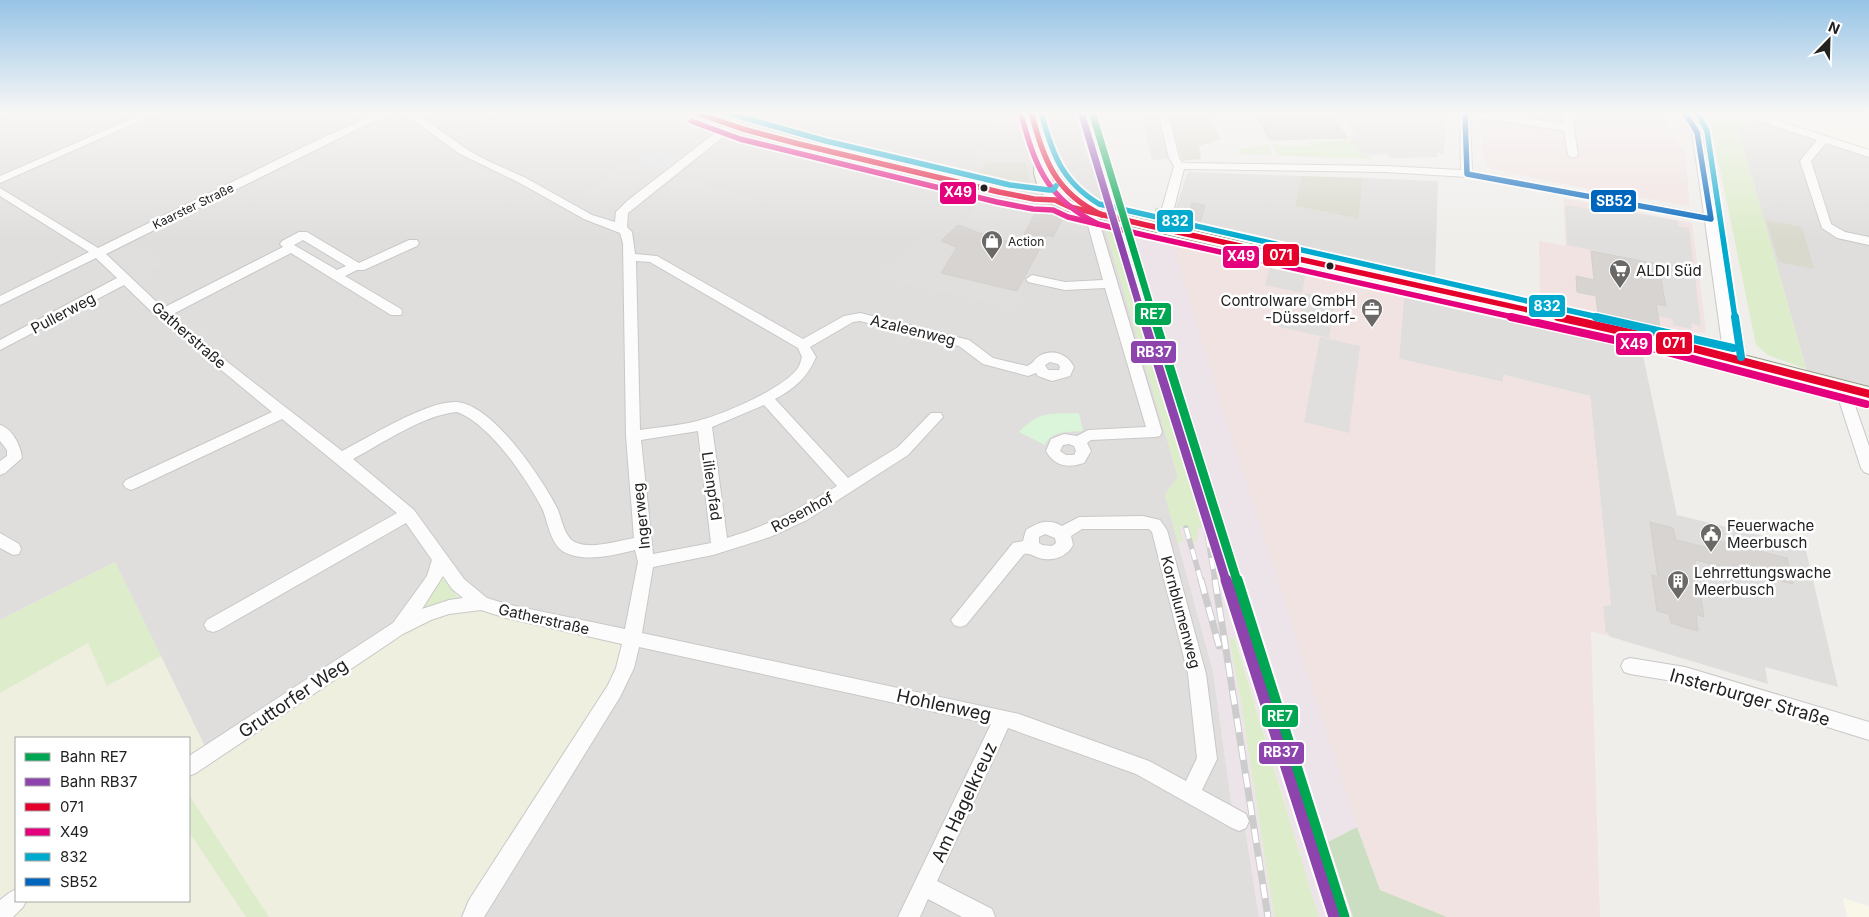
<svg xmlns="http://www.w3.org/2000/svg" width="1869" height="917" font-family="Inter,sans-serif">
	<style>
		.residential { fill: #dfdedc }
		.commercial { fill: #f1e3e1 }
		.industrial { fill: #ede4e9 }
		.education { fill: #f8f7e8 }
		.construction { fill: #d9d9cd }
		.farmland { fill: #efefdf }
		.grass { fill: #ddeccb }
		.forest { fill: #cbdec1 }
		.park { fill: #daf5da }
		.parking { fill: #e0dfde }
		.plaza { fill: #e2e1e5 }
		.building { fill: #d7d4d2; stroke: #d3d0cc }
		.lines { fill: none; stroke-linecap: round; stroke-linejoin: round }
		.street-casing { stroke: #c9c8c7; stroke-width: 2 }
		.secondary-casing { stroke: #999a82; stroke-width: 2 }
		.street { fill: #fdfcfc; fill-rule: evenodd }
		.secondary { fill: #f4f4ed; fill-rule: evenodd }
		.rail-far1-casing { stroke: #ccc; stroke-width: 5.5 }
		.rail-casing { stroke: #ccc; stroke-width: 7 }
		.rail-far1 { stroke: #fff; stroke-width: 4; stroke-dasharray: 11; stroke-linecap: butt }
		.rail { stroke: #fff; stroke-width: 5; stroke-dasharray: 14; stroke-linecap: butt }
		.bus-1-far1-casing { stroke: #fff; stroke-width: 9 }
		.bus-1-casing { stroke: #fff; stroke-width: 11 }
		.bus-2-far1-casing { stroke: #fff; stroke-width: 9 }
		.bus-2-casing { stroke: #fff; stroke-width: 11 }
		.bus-3-far1-casing { stroke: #fff; stroke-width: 9 }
		.bus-3-casing { stroke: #fff; stroke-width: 11 }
		.bus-4-casing { stroke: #fff; stroke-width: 9 }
		.bus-1-far1 { stroke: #e4002b; stroke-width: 5.5 }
		.bus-1 { stroke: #e4002b; stroke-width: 8 }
		.bus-2-far1 { stroke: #e5007d; stroke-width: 5.5 }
		.bus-2 { stroke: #e5007d; stroke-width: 8 }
		.bus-3-far1 { stroke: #00a9ce; stroke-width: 5.5 }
		.bus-3 { stroke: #00a9ce; stroke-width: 8 }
		.bus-4 { stroke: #0065bd; stroke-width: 5.5 }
		.rail-1-far2-casing { stroke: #fff; stroke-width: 10 }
		.rail-1-far1-casing { stroke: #fff; stroke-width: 12 }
		.rail-1-casing { stroke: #fff; stroke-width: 15 }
		.rail-2-far2-casing { stroke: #fff; stroke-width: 10 }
		.rail-2-far1-casing { stroke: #fff; stroke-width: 12 }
		.rail-2-casing { stroke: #fff; stroke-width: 15 }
		.rail-1-far2 { stroke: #00a651; stroke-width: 7 }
		.rail-1-far1 { stroke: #00a651; stroke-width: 9 }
		.rail-1 { stroke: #00a651; stroke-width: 11 }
		.rail-2-far2 { stroke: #8e44ad; stroke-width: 7 }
		.rail-2-far1 { stroke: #8e44ad; stroke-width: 9 }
		.rail-2 { stroke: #8e44ad; stroke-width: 11 }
		.bus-dot { fill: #222; stroke: #fff; stroke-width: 2 }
		.labels { text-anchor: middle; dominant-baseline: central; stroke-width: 5; stroke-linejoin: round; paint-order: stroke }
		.far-street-label { font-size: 12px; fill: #222; stroke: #fff }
		.far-poi-label { font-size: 12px; fill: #222; stroke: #fff; text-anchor: start }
		.poi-label { font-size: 15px; fill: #222; stroke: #fff; text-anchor: start }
		.street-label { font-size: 15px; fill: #222; stroke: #fff }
		.near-street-label { font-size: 18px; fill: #222; stroke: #fff }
		.line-badge { stroke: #fff; stroke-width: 2 }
		.badge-label { font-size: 14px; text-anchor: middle; font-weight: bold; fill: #fff }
	</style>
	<rect width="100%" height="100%" fill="#f0eeeb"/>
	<g class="residential">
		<path d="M0,112H1074L1090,163H1095L1108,210L1104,224L1178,477L1165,495L1213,671L1226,763L1245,827L1259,917H475L482,602L440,557L396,628L208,753L115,562L0,620Z"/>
		<path d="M1759,120L1869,157V387L1807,372L1736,121Z"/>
		<path d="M1188,172L1301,176L1295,206L1359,219L1363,178L1438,181L1435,279L1170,223Z"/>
		<path d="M1404,295L1642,351L1677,515L1805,546L1838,687L1765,667L1768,684L1611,637L1605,631L1603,606L1611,605L1590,396L1504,375L1503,382L1399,359Z"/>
	</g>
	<g class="commercial">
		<path d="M1482,112H1665L1672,137L1685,151L1690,206L1568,185L1491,169L1486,164L1482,152Z"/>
		<path d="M1563,198L1692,223L1706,330L1704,333L1671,329L1669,331L1540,304L1539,241L1566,246Z"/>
		<path d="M1171,240L1404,295L1399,359L1503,382V375L1590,396L1611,605L1603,606L1605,630L1611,637L1591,631L1600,917H1447L1380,890L1357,827L1217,391Z"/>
	</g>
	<path class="industrial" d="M1113,226L1171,240L1217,391L1357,827L1328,842L1353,917H1319L1236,639L1229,637L1241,702L1274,917H1259L1245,827L1233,817L1213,671L1165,495L1178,477Z"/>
	<g class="education">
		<path d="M1753,112H1869V150Z"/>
		<path d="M1843,898L1869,906V917H1847Z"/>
	</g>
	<g class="construction">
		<path d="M1167,112H1208L1221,139L1199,146L1201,159L1182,161Z"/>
		<path d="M986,163H1026L1030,184L1027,187L1016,188L975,178Z"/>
		<path d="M1301,176L1363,178L1359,219L1295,206Z"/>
		<path d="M1766,220L1802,227L1814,269L1779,262Z"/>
	</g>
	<g class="farmland">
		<path d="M480,605L630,639L622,668L471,917H269L189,795V769L426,616Z"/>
		<path d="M89,643L107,686L161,656L208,753L189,765V738H16V896L0,910V693Z"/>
		<path d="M189,832L246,917H0L18,901H189Z"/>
	</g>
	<g class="grass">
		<path d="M1710,120L1736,121L1806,369L1768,355L1756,345Z"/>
		<path d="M1352,140L1361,155H1368L1372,160L1359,158L1279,156L1272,144L1277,143L1279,146H1310L1308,142Z"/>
		<path d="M1268,145L1272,155L1240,154L1238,149Z"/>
		<path d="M1104,224L1113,226L1202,527L1198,528L1197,541L1191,542L1186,526L1180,527L1183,542L1178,543L1165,495L1178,477Z"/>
		<path d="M115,562L161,656L107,686L88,643L0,693V620Z"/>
		<path d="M444,579L460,600L423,610L439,580Z"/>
		<path d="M1229,637L1235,639L1319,917H1274L1241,702Z"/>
		<path d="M189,795L269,917H246L189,832Z"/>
	</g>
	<path class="forest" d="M1357,827L1380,890L1447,917H1353L1328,842Z"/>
	<path class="park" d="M1079,413L1083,431C1069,432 1051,430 1045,445L1019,432C1039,410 1052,414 1079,413Z"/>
	<g class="parking">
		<path d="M1000,112H1013L1023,163H985L972,159Z"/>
		<path d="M1333,112H1446L1444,154L1436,153L1438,157L1390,158L1387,154L1361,155L1349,136L1356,135L1345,118H1337Z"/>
		<path d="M546,113L564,122L495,147L481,154L451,135L505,114L512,118L519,115L527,121Z"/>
		<path d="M1161,116L1167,137L1169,159L1152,160L1142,117Z"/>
		<path d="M632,161L663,170L620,203L613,201L607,205L580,197L626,162Z"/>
		<path d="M678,176L754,198L736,214L659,191Z"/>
		<path d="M981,199L1036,212L1019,244L972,233L958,225L967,219Z"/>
		<path d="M1565,205L1596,210V206L1678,221V226L1689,228L1701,326L1691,323L1692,329L1673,325V319L1658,316L1656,304L1666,305L1663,286L1653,284L1658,264L1567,245Z"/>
		<path d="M925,233L957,247L941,274L1022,292L1013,308L879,277Z"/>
		<path d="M308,241L343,262L333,267L298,246Z"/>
		<path d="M134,245L163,266L142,276L113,254Z"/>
		<path d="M1270,265L1306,273L1302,293L1265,285Z"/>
		<path d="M1305,293L1336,300L1329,338L1279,327L1282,316L1299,319Z"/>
		<path d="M1320,337L1360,346L1349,433L1304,422Z"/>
	</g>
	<path class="plaza" d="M654,150L685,159L669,172L638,163Z"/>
	<g class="building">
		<path d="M1254,112H1329L1348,138L1269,140Z"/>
		<path d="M1192,203L1205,205L1198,229L1154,219L1156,208L1160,209L1159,213L1166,217L1175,212L1188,215Z"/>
		<path d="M1036,212L1057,217L1056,219L1062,220L1053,237L1047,235L1017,291L941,273L957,247L941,241L958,225L993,238L1019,244Z"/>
		<path d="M1591,251L1658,264L1666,306L1656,304L1660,327L1598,314L1596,296L1577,292L1576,276L1594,280Z"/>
		<path d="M1650,522L1673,528L1676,540L1709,548L1707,538L1787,558L1793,584L1695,560L1704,617L1696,614L1698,631L1671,623L1669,614L1657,611L1652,575L1658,577Z"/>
	</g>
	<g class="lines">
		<g class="street-casing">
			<g id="street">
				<path d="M0,112H6L0,116Z"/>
				<path d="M147,112H160L0,183V176Z"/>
				<path d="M379,112H392L106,254L163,308L283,247L280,244L282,241L299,232H307L359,263L409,240H417L419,243L417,246L364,270H357L345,276L401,309L402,312L401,315H391L291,253L171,315L230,364L342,451C369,437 428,400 457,402C493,405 542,478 557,508C562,518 564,539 577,543C593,549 617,541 634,538L626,436L623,243L620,233L584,219L518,182L460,154L402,112H414L468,150L488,161L526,178L592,215L615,222L616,212L627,201L724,126L690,114L689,112H704L730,121L742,112H753L739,124L825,148L1008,191L1050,197L1055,196L1060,190H1068L1070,192L1063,201L1050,204L1023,201L820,153L733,129L628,213L627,227L632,232L635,254L657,256L803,339L844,316L860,313L969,340L993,358L1027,366C1033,364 1034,359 1039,356C1052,348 1068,354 1074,367L1070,376L1052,381L1038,376L1036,373L1028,376L983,364L959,346L860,321L853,322L810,347L816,357C808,377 794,389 775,399L848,478L898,447L931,413H941L943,417L908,455L807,520L770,537L713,555L653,567L642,633L1019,714L1149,761L1186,781L1197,758L1188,674L1152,532L1149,529H1082L1071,536L1073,545C1067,557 1052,562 1039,558C1033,556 1030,553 1024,554L966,625L960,627L954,625L951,620L1013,543L1023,541L1026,530C1038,522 1049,518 1062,526L1079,517L1143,516L1160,520L1167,530L1206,674L1217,759L1202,790L1246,814L1249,821L1246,828L1239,831L1232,828L1136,774L1008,728L937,881L992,909L995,917H962L928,899L920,917H898L991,724L639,647L634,668L620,697L484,917H462L469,900L608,685L616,668L622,644L506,618L481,610L449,614L431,620L403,634L196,773L189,776V756L393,623L427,576L432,560L406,523L219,630L213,632L207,630L204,625L207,620L397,513L282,419L136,488L131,490L126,488L123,484L126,480L272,412L157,317L124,285L0,350V340L117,278L96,258L0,305V296L89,252L0,196V188L98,248L303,147ZM303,240L346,266L337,270L294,245ZM636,261L650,262L798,348L802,357C801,360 800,365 798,368C783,389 722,415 697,421C678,426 659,427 640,430ZM1050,362L1058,364L1060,367L1059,370H1048L1045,365ZM764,405L837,486C799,509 770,525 727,538L712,427ZM457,412C490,424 526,478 542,508C548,521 550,544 564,552C585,563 614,555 635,550L638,562L625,629L506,604L487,598L464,579L414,510L353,459C383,443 423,415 457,412ZM698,431L711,543L653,554L641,440ZM1045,534L1055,538L1056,543L1052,546L1042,545L1039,543V537ZM443,576L452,589L463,598L449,600L422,609Z"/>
				<path d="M1158,112H1168L1179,158L1182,163L1385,166L1461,170L1460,112H1484L1563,124L1562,116L1567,113L1572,116L1578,155L1573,158L1568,155L1564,131L1470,116L1472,172L1704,214L1692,132L1679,112H1689L1702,132L1738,358L1736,361H1726L1724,358L1705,221L1467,177L1385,172L1184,169L1173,212L1167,215L1161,212L1174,166L1169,158Z"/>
				<path d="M1737,112H1752L1869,150V157L1826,143L1811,161L1831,224L1845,232L1869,237V245L1837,238L1822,228L1800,161L1817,140L1738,114Z"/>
				<path d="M1096,210L1102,213L1098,218L1162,432L1160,436L1155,437L1091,440L1087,443L1091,451L1084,463C1068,468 1055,467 1046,451L1051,439L1064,434L1077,436L1088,430L1146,427L1105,288L1065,290L1028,282L1026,279L1032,275L1065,282L1103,280L1086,218L1092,211ZM1069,444L1074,446L1076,451L1074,455H1066L1060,451L1063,445Z"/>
				<path d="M1842,383L1847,385L1849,388L1869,446V474L1864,472L1861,468L1835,388L1837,385Z"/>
				<path d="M0,425C12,428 21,446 22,458L5,473L0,475V461L7,456V450L0,441Z"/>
				<path d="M0,533L19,544L21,549L19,554L13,555L0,548Z"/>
				<path d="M1630,658L1685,667L1869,722V740L1685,683L1630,674L1624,672L1621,666L1624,660Z"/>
				<path d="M16,889V901H26L23,907L13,917H0V900L9,893Z"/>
			</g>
		</g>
		<g class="secondary-casing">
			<path id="secondary" d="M1024,112H1038L1051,156L1059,168L1056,171L1050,172C1053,188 1060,197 1075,203L1330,263L1657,333L1869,387V401L1657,345L1330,273L1064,210L1050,203L1038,188L1034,173L1035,156Z"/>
		</g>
		<use href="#street" class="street"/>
		<use href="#secondary" class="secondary"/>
		<g class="rail-far1-casing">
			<g id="rail-far1">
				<path d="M1193,472L1206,526L1215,581"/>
				<path d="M1186,528L1201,581"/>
			</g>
		</g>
		<g class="rail-casing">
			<g id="rail">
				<path d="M1201,580L1219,646"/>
				<path d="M1215,580L1268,917"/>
			</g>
		</g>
		<use href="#rail-far1" class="rail-far1"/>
		<use href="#rail" class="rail"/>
		<g class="bus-1-far1-casing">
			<g id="bus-1-far1">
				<path d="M694,112L743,129L799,144L999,192L1034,199L1055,200L1070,207L1146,225L1564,318"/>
				<path d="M1031,112C1044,160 1055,193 1102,215"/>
			</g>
		</g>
		<g class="bus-1-casing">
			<path id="bus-1" d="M1558,317L1657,339L1869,394"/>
		</g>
		<g class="bus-2-far1-casing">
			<g id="bus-2-far1">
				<path d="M1021,114C1035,166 1047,199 1098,224"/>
				<path d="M691,121L740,139L997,202L1033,209L1053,210L1068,217L1144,235L1517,318"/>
			</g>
		</g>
		<g class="bus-2-casing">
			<path id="bus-2" d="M1511,317L1655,349L1866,404"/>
		</g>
		<g class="bus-3-far1-casing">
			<g id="bus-3-far1">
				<path d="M724,112L826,141L1010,185L1049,190H1053L1056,186"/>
				<path d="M1041,112C1052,153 1061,181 1099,204L1602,318"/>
				<path d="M1697,112L1707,131L1735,318"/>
			</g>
		</g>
		<g class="bus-3-casing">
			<g id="bus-3">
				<path d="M1596,317L1733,348"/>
				<path d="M1735,317L1741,357"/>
			</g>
		</g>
		<g class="bus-4-casing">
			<path id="bus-4" d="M1465,112L1467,174L1711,219L1697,132L1684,112"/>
		</g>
		<use href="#bus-1-far1" class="bus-1-far1"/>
		<use href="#bus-1" class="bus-1"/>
		<use href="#bus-2-far1" class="bus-2-far1"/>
		<use href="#bus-2" class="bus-2"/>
		<use href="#bus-3-far1" class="bus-3-far1"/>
		<use href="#bus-3" class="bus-3"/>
		<use href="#bus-4" class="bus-4"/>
		<g class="rail-1-far2-casing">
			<path id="rail-1-far2" d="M1092,112L1154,318"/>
		</g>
		<g class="rail-1-far1-casing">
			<path id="rail-1-far1" d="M1154,317L1237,581"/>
		</g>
		<g class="rail-1-casing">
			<path id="rail-1" d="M1237,580L1344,917"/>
		</g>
		<g class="rail-2-far2-casing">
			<path id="rail-2-far2" d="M1082,115L1143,318"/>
		</g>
		<g class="rail-2-far1-casing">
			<path id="rail-2-far1" d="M1143,317L1226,581"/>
		</g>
		<g class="rail-2-casing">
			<path id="rail-2" d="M1226,580L1334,917"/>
		</g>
		<use href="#rail-1-far2" class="rail-1-far2"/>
		<use href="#rail-1-far1" class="rail-1-far1"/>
		<use href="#rail-1" class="rail-1"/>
		<use href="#rail-2-far2" class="rail-2-far2"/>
		<use href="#rail-2-far1" class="rail-2-far1"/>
		<use href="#rail-2" class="rail-2"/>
	</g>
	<linearGradient id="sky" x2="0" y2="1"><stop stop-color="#97c4e6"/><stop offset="0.47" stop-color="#f8f7f6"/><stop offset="1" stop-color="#f8f7f6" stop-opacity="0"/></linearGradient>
	<rect width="1869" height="240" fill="url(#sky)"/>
	<defs>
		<g id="shop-pin" transform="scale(1.125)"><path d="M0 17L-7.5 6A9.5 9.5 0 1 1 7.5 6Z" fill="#6a6968" stroke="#fff"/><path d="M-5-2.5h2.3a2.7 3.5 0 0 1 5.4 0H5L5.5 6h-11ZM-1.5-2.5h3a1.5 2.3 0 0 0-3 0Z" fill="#fff"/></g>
		<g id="supermarket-pin" transform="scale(1.125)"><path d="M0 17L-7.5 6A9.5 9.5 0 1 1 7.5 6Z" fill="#6a6968" stroke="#fff"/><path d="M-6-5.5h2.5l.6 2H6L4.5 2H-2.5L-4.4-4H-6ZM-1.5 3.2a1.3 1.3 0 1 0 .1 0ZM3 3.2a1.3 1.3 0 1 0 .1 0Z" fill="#fff"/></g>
		<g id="office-pin" transform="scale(1.125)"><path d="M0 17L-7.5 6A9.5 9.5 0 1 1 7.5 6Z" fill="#6a6968" stroke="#fff"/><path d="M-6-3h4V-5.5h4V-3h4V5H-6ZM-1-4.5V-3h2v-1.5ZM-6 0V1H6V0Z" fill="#fff"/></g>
		<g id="civic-pin" transform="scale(1.125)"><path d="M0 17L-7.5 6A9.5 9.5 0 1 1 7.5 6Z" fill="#6a6968" stroke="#fff"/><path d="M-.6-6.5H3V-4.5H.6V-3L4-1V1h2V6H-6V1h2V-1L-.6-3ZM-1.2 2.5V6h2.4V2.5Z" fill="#fff"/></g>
		<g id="building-pin" transform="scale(1.125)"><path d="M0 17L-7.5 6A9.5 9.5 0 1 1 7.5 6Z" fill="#6a6968" stroke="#fff"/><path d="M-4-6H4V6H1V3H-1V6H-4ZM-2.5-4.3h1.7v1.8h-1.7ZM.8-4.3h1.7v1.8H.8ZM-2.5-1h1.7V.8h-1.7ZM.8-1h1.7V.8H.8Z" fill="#fff"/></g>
	</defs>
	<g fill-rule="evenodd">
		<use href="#shop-pin" x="992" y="241"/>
		<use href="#supermarket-pin" x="1620" y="270"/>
		<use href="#office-pin" x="1372" y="309"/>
		<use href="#civic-pin" x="1711" y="534"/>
		<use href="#building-pin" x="1678" y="581"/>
	</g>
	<g class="bus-dot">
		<circle cx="984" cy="188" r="4.5"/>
		<circle cx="1330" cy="266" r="4.5"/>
	</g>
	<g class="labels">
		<g class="far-street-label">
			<text transform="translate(193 206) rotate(-26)">Kaarster Straße</text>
		</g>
		<g class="far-poi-label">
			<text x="1008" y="241">Action</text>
		</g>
		<g class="poi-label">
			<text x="1636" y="270">ALDI Süd</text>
			<text x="1356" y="300" text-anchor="end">Controlware GmbH<tspan x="1356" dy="17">-Düsseldorf-</tspan></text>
			<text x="1727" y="525">Feuerwache<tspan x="1727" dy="17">Meerbusch</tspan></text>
			<text x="1694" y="572">Lehrrettungswache<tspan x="1694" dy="17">Meerbusch</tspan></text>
		</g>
		<g class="street-label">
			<text transform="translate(63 313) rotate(-28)">Pullerweg</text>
			<text transform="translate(913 330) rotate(14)">Azaleenweg</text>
			<text transform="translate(189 335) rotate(41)">Gatherstraße</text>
			<text transform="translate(712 486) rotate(82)">Lilienpfad</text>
			<text transform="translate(802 512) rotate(-28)">Rosenhof</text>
			<text transform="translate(641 516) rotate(-96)">Ingerweg</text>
			<text transform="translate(1181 612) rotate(75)">Kornblumenweg</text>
			<text transform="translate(544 619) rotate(13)">Gatherstraße</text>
		</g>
		<g class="near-street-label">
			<text transform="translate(1750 697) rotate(16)">Insterburger Straße</text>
			<text transform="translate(293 698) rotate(-34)">Gruttorfer Weg</text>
			<text transform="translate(944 705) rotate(12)">Hohlenweg</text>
			<text transform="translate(964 802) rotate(-65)">Am Hagelkreuz</text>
		</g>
	</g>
	<g class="line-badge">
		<rect x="939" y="181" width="38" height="24" rx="5" fill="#e5007d"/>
		<rect x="1590" y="189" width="47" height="24" rx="5" fill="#0065bd"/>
		<rect x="1156" y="209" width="38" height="24" rx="5" fill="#00a9ce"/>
		<rect x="1262" y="243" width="38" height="24" rx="5" fill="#e4002b"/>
		<rect x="1222" y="245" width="38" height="24" rx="5" fill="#e5007d"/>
		<rect x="1528" y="294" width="38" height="24" rx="5" fill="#00a9ce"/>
		<rect x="1134" y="302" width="38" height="24" rx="5" fill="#00a651"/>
		<rect x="1655" y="331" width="38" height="24" rx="5" fill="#e4002b"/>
		<rect x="1615" y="332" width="38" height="24" rx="5" fill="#e5007d"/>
		<rect x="1130" y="340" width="47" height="24" rx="5" fill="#8e44ad"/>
		<rect x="1261" y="704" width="38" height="24" rx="5" fill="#00a651"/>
		<rect x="1258" y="741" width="47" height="24" rx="5" fill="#8e44ad"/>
	</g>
	<g class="badge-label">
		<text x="958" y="197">X49</text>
		<text x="1614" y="206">SB52</text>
		<text x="1175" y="226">832</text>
		<text x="1281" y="260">071</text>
		<text x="1241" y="261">X49</text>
		<text x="1547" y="311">832</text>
		<text x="1153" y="319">RE7</text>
		<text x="1674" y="348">071</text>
		<text x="1634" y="349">X49</text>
		<text x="1154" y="357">RB37</text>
		<text x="1280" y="721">RE7</text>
		<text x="1281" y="757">RB37</text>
	</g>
	<rect x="15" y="737" width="175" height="165" fill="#ffffff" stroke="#a7a7a7"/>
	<rect x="25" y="753" width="25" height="8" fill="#00a651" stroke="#a7a7a7"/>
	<text x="60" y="762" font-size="15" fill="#222222">Bahn RE7</text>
	<rect x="25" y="778" width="25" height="8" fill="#8e44ad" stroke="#a7a7a7"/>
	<text x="60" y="787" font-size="15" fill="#222222">Bahn RB37</text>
	<rect x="25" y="803" width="25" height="8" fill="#e4002b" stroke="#a7a7a7"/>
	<text x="60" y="812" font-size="15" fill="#222222">071</text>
	<rect x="25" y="828" width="25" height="8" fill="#e5007d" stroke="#a7a7a7"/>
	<text x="60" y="837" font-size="15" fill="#222222">X49</text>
	<rect x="25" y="853" width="25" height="8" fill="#00a9ce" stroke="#a7a7a7"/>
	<text x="60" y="862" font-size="15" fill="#222222">832</text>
	<rect x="25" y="878" width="25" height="8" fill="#0065bd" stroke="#a7a7a7"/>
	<text x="60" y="887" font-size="15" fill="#222222">SB52</text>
	<g transform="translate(1829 40) rotate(23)" stroke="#ffffff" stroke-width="4" paint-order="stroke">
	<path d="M0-4L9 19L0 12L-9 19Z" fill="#222222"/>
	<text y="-8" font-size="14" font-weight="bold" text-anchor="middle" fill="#222222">N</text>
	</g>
</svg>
